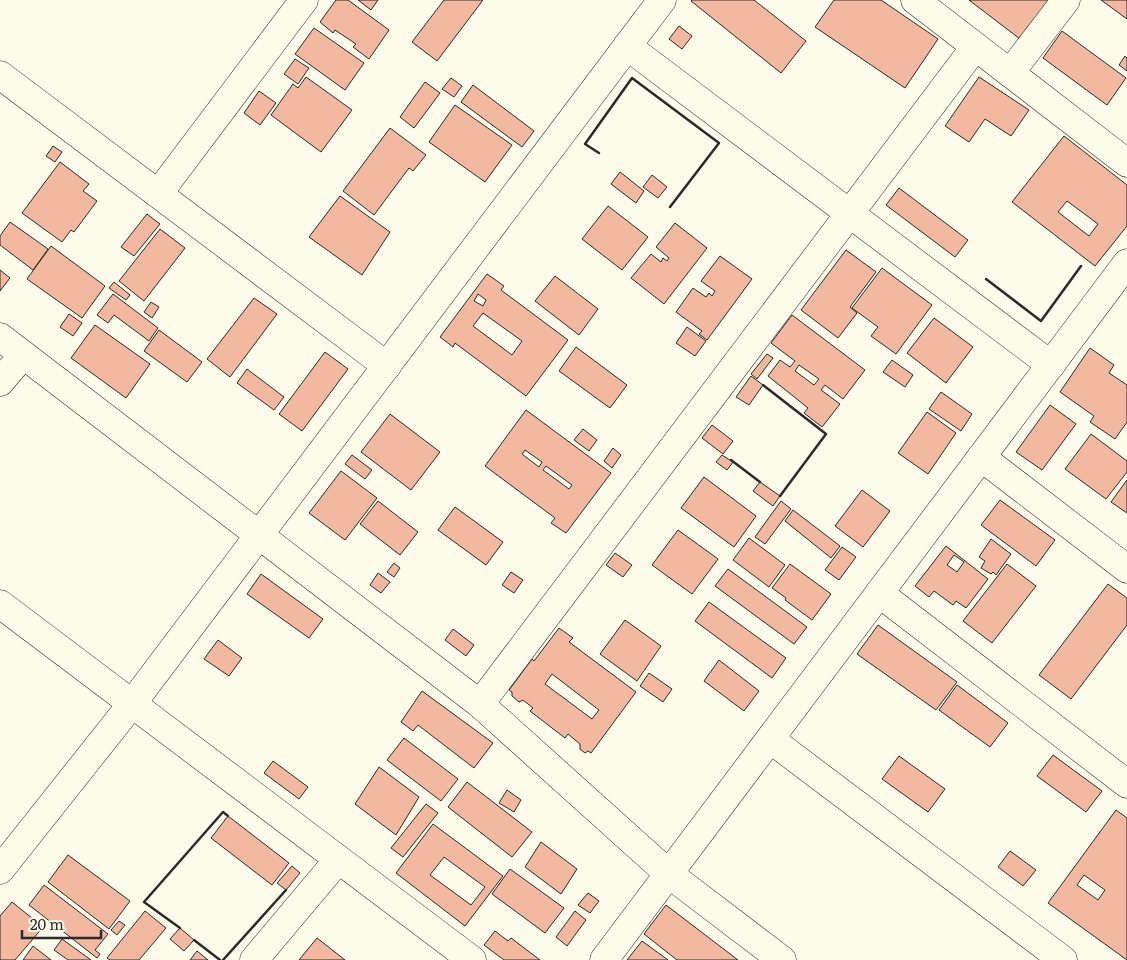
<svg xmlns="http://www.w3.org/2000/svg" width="1127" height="960" font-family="Literata,serif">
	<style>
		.building { fill: #f2b8a0; stroke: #2b2b2b; fill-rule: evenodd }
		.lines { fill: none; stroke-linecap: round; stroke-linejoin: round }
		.minor-casing { stroke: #2b2b2b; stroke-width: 29 }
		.minor { stroke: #fdfbea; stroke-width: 28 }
		.wall { stroke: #2b2b2b; stroke-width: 2.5 }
	</style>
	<rect width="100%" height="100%" fill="#fdfbea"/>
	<g class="building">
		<path d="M336,0H348L389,30L369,59L353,47L356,44L335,30L333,33L320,22Z"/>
		<path d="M358,0H378L371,10Z"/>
		<path d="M444,0H483L437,61L412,42Z"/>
		<path d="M692,0H754L806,41L781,73L691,1Z"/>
		<path d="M834,0H881L938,39L905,88L815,27Z"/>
		<path d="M969,0H1050L1020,39Z"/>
		<path d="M1101,0H1127V19Z"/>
		<path d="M679,26L692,36L682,49L669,39Z"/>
		<path d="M314,28L364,63L345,90L295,54Z"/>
		<path d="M1062,31L1126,78L1107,105L1043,58Z"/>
		<path d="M1125,56L1127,58V71L1119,65Z"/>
		<path d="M295,59L309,68L298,84L284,74Z"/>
		<path d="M306,77L352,110L321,152L271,115L293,84L298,88Z"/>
		<path d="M979,77L1029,110L1011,136L985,119L969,142L945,126Z"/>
		<path d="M451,78L462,86L454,97L442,89Z"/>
		<path d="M425,82L440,93L414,128L400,117Z"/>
		<path d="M473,85L534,131L522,147L461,102Z"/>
		<path d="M259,91L276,103L260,125L244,113Z"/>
		<path d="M455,105L512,145L485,182L429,142Z"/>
		<path d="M390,128L426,155L413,171L409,168L374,215L343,191Z"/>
		<path d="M1064,136L1127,185V226L1095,266L1012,202ZM1067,201L1098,224L1089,236L1058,212Z"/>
		<path d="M53,146L62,152L55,162L46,156Z"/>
		<path d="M60,162L89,184L83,191L97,201L74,232L71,230L62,242L22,213Z"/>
		<path d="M620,172L644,191L636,203L611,184Z"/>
		<path d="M652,175L667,187L658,198L643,187Z"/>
		<path d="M899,188L968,240L955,257L886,205Z"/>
		<path d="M340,196L390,232L362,275L309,237Z"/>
		<path d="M608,206L648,237L622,270L582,239Z"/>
		<path d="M147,214L160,224L134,256L121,247Z"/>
		<path d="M10,222L48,249L33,270L0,245V236Z"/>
		<path d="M675,223L707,248L664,304L631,278L651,254L661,262L663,258L667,261L669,258L656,247Z"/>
		<path d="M160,229L185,248L144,301L119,281Z"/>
		<path d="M51,246L105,286L82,318L27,279Z"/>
		<path d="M846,250L876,272L850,307L857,313L838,338L801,310Z"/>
		<path d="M720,256L752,279L707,340L699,334L702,331L676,312L693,288L706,297L709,293L712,296L715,291L701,281Z"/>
		<path d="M882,268L932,305L896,354L871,336L878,327L852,308Z"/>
		<path d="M0,270L10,278L0,291Z"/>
		<path d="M487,274L504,286L501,290L568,340L526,396L455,343L453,347L440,337ZM478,294L486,300L483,306L474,301ZM483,313L522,341L512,355L473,326Z"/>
		<path d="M555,276L598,309L579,335L535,301Z"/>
		<path d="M114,282L130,295L126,300L109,288Z"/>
		<path d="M113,294L158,328L149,341L114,315L108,323L97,315Z"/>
		<path d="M254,298L277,314L230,377L207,359Z"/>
		<path d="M151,302L159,307L152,318L144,312Z"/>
		<path d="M69,314L82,323L73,336L60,327Z"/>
		<path d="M792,315L865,370L843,399L825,385L821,390L840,404L822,427L804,413L808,408L768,376L780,360L790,367L795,361L771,343ZM799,365L819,379L814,385L795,371Z"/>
		<path d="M934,318L973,347L946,383L907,353Z"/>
		<path d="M95,325L150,364L126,398L71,358Z"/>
		<path d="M687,327L706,341L695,356L676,343Z"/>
		<path d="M159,330L202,362L187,382L144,351Z"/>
		<path d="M576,347L627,385L610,408L559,371Z"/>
		<path d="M1090,348L1114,365L1109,373L1127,385V422L1115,439L1090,422L1094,416L1060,392Z"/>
		<path d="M325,352L348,369L302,431L279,414Z"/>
		<path d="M767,354L773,358L757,379L751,374Z"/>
		<path d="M892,360L913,375L905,387L883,372Z"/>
		<path d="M247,369L284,397L274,410L237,383Z"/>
		<path d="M751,376L763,385L749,405L736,397Z"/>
		<path d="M941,392L972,414L961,431L929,409Z"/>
		<path d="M1050,405L1076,424L1042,470L1016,452Z"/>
		<path d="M526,410L611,473L566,533L551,523L555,518L485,466ZM525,450L542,462L539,467L522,454ZM546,466L572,485L569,489L543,470Z"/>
		<path d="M927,412L956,433L928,474L898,453Z"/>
		<path d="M390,414L440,452L411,490L361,452Z"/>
		<path d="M712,425L733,441L723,454L702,438Z"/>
		<path d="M583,429L597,440L589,451L574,440Z"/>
		<path d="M1091,434L1127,461V472L1106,499L1065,469Z"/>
		<path d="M613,448L621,455L612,468L604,461Z"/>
		<path d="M352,455L372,470L365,479L345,464Z"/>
		<path d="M722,455L733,462L727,470L716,462Z"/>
		<path d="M341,471L377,498L345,540L309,513Z"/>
		<path d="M704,477L756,516L734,547L681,508Z"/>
		<path d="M1127,480V513L1111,502Z"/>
		<path d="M760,482L780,496L773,506L753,491Z"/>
		<path d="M862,490L890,511L863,547L835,526Z"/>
		<path d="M1000,500L1055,540L1036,566L981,525Z"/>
		<path d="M378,501L418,532L400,555L360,524Z"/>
		<path d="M781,501L791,509L765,544L755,537Z"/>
		<path d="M455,507L503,542L486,565L438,530Z"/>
		<path d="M793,510L840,546L831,558L785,521Z"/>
		<path d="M678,530L718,559L692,594L652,565Z"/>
		<path d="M749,538L785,565L769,587L733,560Z"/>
		<path d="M991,539L1011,554L996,575L993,572L991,574L981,568L985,561L979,557Z"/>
		<path d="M946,546L988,579L966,608L956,601L953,605L934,591L929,597L915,586ZM954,555L964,562L957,572L947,565Z"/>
		<path d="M842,547L856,557L839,580L825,570Z"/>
		<path d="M615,553L632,565L623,577L606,565Z"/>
		<path d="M394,563L400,568L394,577L387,572Z"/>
		<path d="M790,564L831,594L812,620L785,600L786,598L772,588Z"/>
		<path d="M1007,564L1036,586L992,643L963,621Z"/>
		<path d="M728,569L807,627L794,644L715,586Z"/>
		<path d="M511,572L523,580L514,593L502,585Z"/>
		<path d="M378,573L390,582L381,593L370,585Z"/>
		<path d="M261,574L323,619L309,638L247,594Z"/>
		<path d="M1108,584L1127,598V625L1071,699L1039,675Z"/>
		<path d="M709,602L786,658L772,678L695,621Z"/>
		<path d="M625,620L661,646L637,681L600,654Z"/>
		<path d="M878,625L957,682L936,710L857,654Z"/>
		<path d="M559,628L573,638L569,642L636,692L591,753L588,751L585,753L580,749V744L568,734L565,738L530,711L533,708L523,700L519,702L512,696V692L509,690L532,659L534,661ZM552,674L599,710L592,719L545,684Z"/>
		<path d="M453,629L474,645L466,656L445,640Z"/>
		<path d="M218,640L242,658L229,676L204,659Z"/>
		<path d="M719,660L759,691L744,711L704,681Z"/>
		<path d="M649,673L672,689L663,702L640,686Z"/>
		<path d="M957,685L1008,723L990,747L939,710Z"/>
		<path d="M422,691L493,743L474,768L418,725L413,731L401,722Z"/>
		<path d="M404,738L458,779L441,801L387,760Z"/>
		<path d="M1053,755L1102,791L1086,812L1037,776Z"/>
		<path d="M899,756L945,789L928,812L882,779Z"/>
		<path d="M273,761L308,787L299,799L264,773Z"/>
		<path d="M379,767L419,797L396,835L355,804Z"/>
		<path d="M467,782L532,832L512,857L448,807Z"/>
		<path d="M507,790L521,800L514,812L499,803Z"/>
		<path d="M426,804L438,813L403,857L391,848Z"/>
		<path d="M1116,810L1127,818V960L1048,903ZM1084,875L1105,890L1098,900L1077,885Z"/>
		<path d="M228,816L289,863L272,885L211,838Z"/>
		<path d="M433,824L503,876L465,926L396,873ZM444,857L485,887L471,905L430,875Z"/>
		<path d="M541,842L577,869L561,894L525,867Z"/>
		<path d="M1010,851L1036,870L1023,886L998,867Z"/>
		<path d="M68,855L130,901L109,929L48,882Z"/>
		<path d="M292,866L300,873L286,890L277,883Z"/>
		<path d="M510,869L564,908L545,933L492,894Z"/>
		<path d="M44,885L108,934L95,950L100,954L97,958L29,905Z"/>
		<path d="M588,893L599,901L590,913L578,905Z"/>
		<path d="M12,902L43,927L15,960H0V916Z"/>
		<path d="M666,905L738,960H677L644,934Z"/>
		<path d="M145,911L166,928L139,960H110L107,958Z"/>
		<path d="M575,911L586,920L567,946L556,937Z"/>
		<path d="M119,921L125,925L117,935L111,930Z"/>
		<path d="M180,928L194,940L184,951L170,939Z"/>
		<path d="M495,931L508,941L511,938L540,960H504L484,945Z"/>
		<path d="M317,938L345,960H299Z"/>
		<path d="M62,939L91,960H68L54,950Z"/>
		<path d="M642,941L668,960H627Z"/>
		<path d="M33,946L51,960H23Z"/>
		<path d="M197,951L208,960H190Z"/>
	</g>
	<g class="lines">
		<g class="minor-casing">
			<g id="minor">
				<path d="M915,0L1127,163"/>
				<path d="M627,46L1051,365"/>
				<path d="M1010,73L1066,0"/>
				<path d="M0,75L387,366"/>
				<path d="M158,194L304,0"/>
				<path d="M0,337L480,704L669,874L782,960"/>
				<path d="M0,382L23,355"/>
				<path d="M981,457L1127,569"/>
				<path d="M879,593L1127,784"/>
				<path d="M0,604L472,960"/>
				<path d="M480,704L975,47"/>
				<path d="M770,739L1063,960"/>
				<path d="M0,870L131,705L662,0"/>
				<path d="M254,960L338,860"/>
				<path d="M604,960L1127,263"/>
			</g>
		</g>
		<use href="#minor" class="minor"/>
		<g class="wall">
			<path d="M599,153L585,144L632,78L719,143L670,207"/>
			<path d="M986,279L1041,321L1081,266"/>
			<path d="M763,385L826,434L780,496"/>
			<path d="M731,460L760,482"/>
			<path d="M180,928L144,902L223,812L228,816"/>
			<path d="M194,940L220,960"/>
			<path d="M223,960L286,890"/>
		</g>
	</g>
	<path d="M22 930v8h79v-8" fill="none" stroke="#2b2b2b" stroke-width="2.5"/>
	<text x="30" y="930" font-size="15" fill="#2b2b2b" stroke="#fdfbea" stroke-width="4" paint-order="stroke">20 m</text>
</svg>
